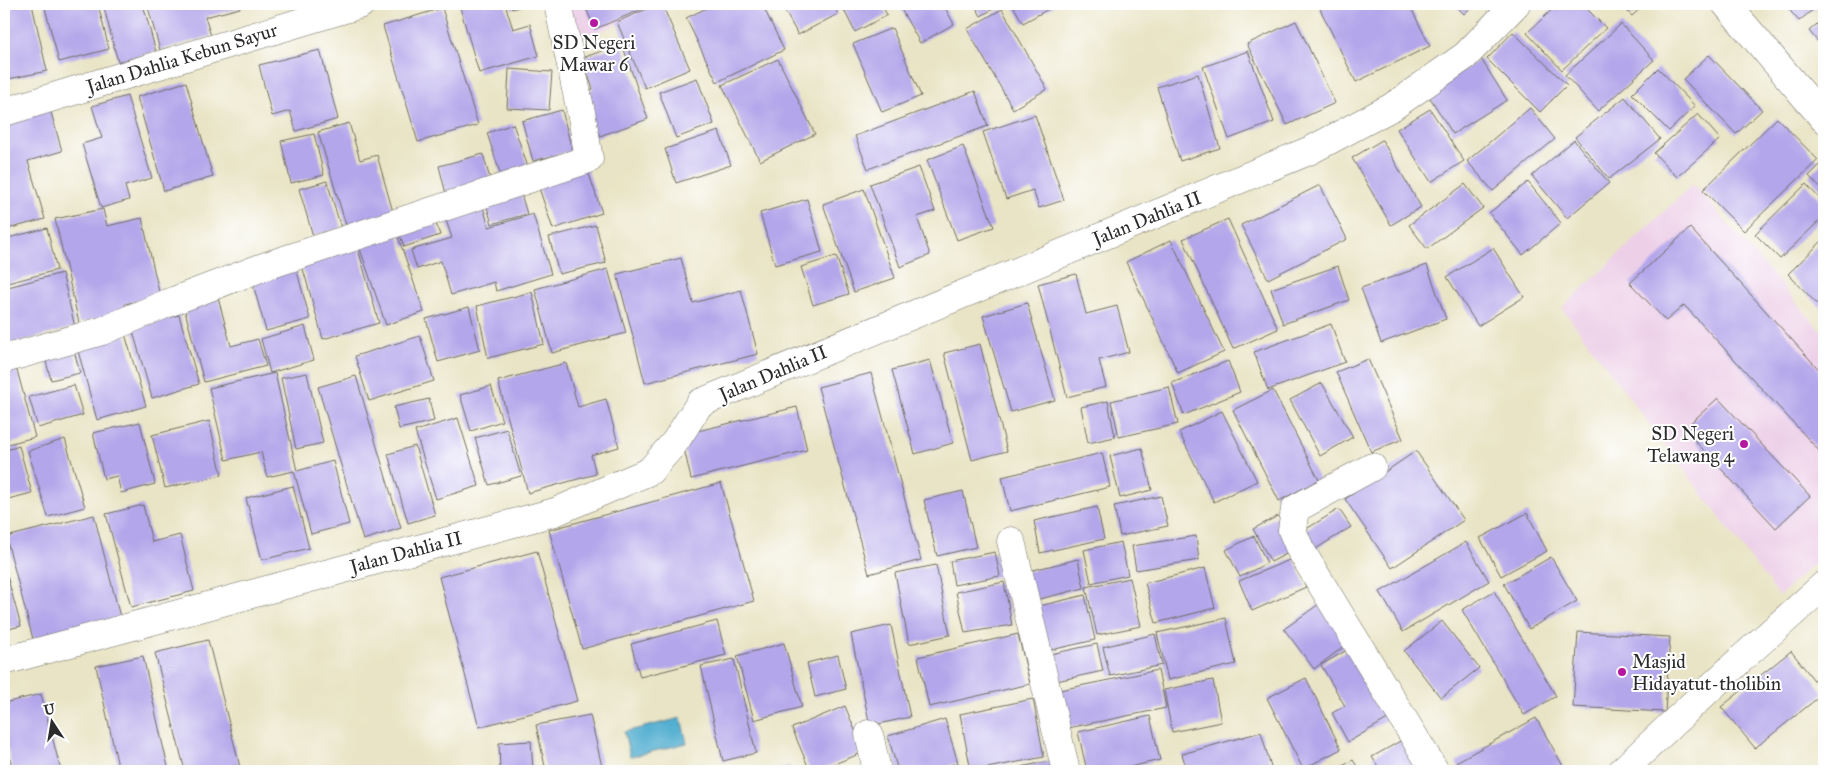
<svg xmlns="http://www.w3.org/2000/svg" width="1828" height="775" font-family="'IM FELL Great Primer',serif">
	<style>
		.built { fill: #edd0e8 }
		.water { fill: #52afd0; stroke: #3e6d7e }
		.building { fill: #b3a6ea }
		.lines { fill: none; stroke-linecap: round; stroke-linejoin: round }
		.street-casing { stroke: #6e6c61; stroke-width: 29 }
		.secondary-casing { stroke: #6e6c61; stroke-width: 29 }
		.street { stroke: #fff; stroke-width: 28 }
		.secondary { stroke: #fff; stroke-width: 28 }
		.poi-dot { fill: #b5179e; stroke: #fff; stroke-width: 2 }
		.labels { text-anchor: middle; dominant-baseline: central; stroke-width: 4; stroke-linejoin: round; paint-order: stroke }
		.poi-label { font-size: 19px; fill: #2b2b2b; stroke: #fff }
		.street-label { font-size: 19px; fill: #2b2b2b; stroke: #fff }
	</style>
	<rect width="100%" height="100%" fill="#fff"/>
	<filter id="ink" filterUnits="userSpaceOnUse"><feTurbulence type="fractalNoise" baseFrequency=".02" numOctaves="2"/><feDisplacementMap in="SourceGraphic" scale="10" xChannelSelector="R" yChannelSelector="G"/><feConvolveMatrix kernelMatrix="1 2 1 2 8 2 1 2 1" color-interpolation-filters="sRGB"/></filter>
	<filter id="wash" filterUnits="userSpaceOnUse"><feTurbulence type="fractalNoise" baseFrequency=".0096" numOctaves="4" result="noise"/><feDisplacementMap in="SourceGraphic" scale="20" xChannelSelector="R" yChannelSelector="G"/><feGaussianBlur stdDeviation="1.12" result="paint"/><feColorMatrix in="noise" values="0 0 0 0 0 0 0 0 0 0 0 0 0 0 0 0 0 1.4 0 .05"/><feComposite in="paint" operator="in"/></filter>
	<g filter="url(#wash)">
		<rect width="100%" height="100%" fill="#e9e4c5"/>
		<g class="built">
			<path d="M568,4H663L573,43Z"/>
			<path d="M1693,184L1824,334V554L1779,596L1562,308Z"/>
		</g>
		<path class="water" d="M681,718L687,743L630,757L624,732Z"/>
		<g id="blocks">
			<g class="building">
				<path d="M4,4H32L47,71L4,80Z"/>
				<path d="M44,4H98L109,49L59,62Z"/>
				<path d="M103,4H143L156,52L118,62Z"/>
				<path d="M147,4H239L240,8L205,17L211,36L160,50Z"/>
				<path d="M459,4H505L513,29L530,24L539,56L479,73Z"/>
				<path d="M510,4H529L512,9Z"/>
				<path d="M584,4H654L595,29Z"/>
				<path d="M658,4H662L690,69L645,88L617,22Z"/>
				<path d="M715,4H762L784,50L717,82L686,18Z"/>
				<path d="M781,4H833L838,14L798,35Z"/>
				<path d="M841,4H881L887,15L855,32Z"/>
				<path d="M898,4H943L954,24L920,43Z"/>
				<path d="M974,4H1000V5L981,16Z"/>
				<path d="M1012,4H1053L1054,6L1023,23Z"/>
				<path d="M1331,4H1409L1430,46L1356,82L1320,9Z"/>
				<path d="M1454,4H1475L1464,14Z"/>
				<path d="M1558,4H1582L1606,28L1562,70L1527,33Z"/>
				<path d="M1620,4H1645L1632,16Z"/>
				<path d="M1784,4H1820L1799,21Z"/>
				<path d="M442,8L478,125L418,142L383,26Z"/>
				<path d="M1002,9L1047,89L1013,109L967,29Z"/>
				<path d="M1824,18V49L1809,31Z"/>
				<path d="M1296,21L1335,103L1287,125L1247,44Z"/>
				<path d="M1621,24L1654,60L1598,111L1565,75Z"/>
				<path d="M892,28L921,96L882,112L853,44Z"/>
				<path d="M1513,32L1567,85L1540,112L1487,59Z"/>
				<path d="M622,44L648,119L594,138L579,94L593,89L582,58Z"/>
				<path d="M320,50L338,119L296,131L290,111L272,116L259,65Z"/>
				<path d="M1248,51L1274,122L1229,139L1203,67Z"/>
				<path d="M1709,55L1762,110L1736,134L1683,79Z"/>
				<path d="M778,59L815,134L760,161L722,85Z"/>
				<path d="M1481,59L1507,100L1453,134L1427,93Z"/>
				<path d="M1658,68L1695,106L1669,131L1632,94Z"/>
				<path d="M509,69L552,72L549,110L507,108Z"/>
				<path d="M1198,74L1220,148L1180,161L1157,87Z"/>
				<path d="M697,78L714,124L676,138L659,92Z"/>
				<path d="M186,82L213,177L164,191L137,97Z"/>
				<path d="M975,91L988,126L868,169L855,136Z"/>
				<path d="M127,96L152,178L125,186L129,200L101,208L82,144L102,138L92,106Z"/>
				<path d="M1625,97L1660,139L1609,179L1575,137Z"/>
				<path d="M1530,108L1555,139L1493,191L1467,161Z"/>
				<path d="M50,109L62,151L28,161L45,219L4,230V122Z"/>
				<path d="M1430,109L1464,161L1431,182L1397,129Z"/>
				<path d="M562,110L572,151L533,161L522,121Z"/>
				<path d="M1698,114L1720,139L1677,177L1654,153Z"/>
				<path d="M1035,115L1064,200L1039,208L1033,190L1006,199L983,132Z"/>
				<path d="M1777,118L1818,160L1744,231L1703,190Z"/>
				<path d="M349,123L360,160L377,155L393,212L346,225L318,132Z"/>
				<path d="M513,124L529,170L502,179L487,133Z"/>
				<path d="M719,131L731,165L676,183L665,149Z"/>
				<path d="M314,134L324,175L291,183L281,141Z"/>
				<path d="M1382,140L1421,207L1391,225L1352,158Z"/>
				<path d="M1574,140L1609,183L1567,218L1532,176Z"/>
				<path d="M963,146L994,227L957,240L927,160Z"/>
				<path d="M483,154L492,186L447,198L439,166Z"/>
				<path d="M1824,161V192L1809,176Z"/>
				<path d="M586,165L602,213L553,229L537,182Z"/>
				<path d="M919,167L935,211L917,217L930,255L900,267L870,184Z"/>
				<path d="M327,181L341,228L313,236L299,189Z"/>
				<path d="M1528,182L1561,223L1523,255L1489,213Z"/>
				<path d="M1465,184L1483,208L1427,249L1409,225Z"/>
				<path d="M1806,184L1824,203V216L1780,259L1755,234Z"/>
				<path d="M1320,185L1347,239L1268,279L1241,225Z"/>
				<path d="M519,187L527,214L492,224L484,197Z"/>
				<path d="M864,189L895,278L854,292L823,204Z"/>
				<path d="M807,199L822,252L775,265L760,213Z"/>
				<path d="M481,200L489,227L533,214L551,274L496,291L494,282L451,295L441,261L417,269L411,250L452,238L443,211Z"/>
				<path d="M103,209L107,226L142,218L160,296L125,304L127,312L79,323L55,219Z"/>
				<path d="M433,215L440,235L404,247L397,226Z"/>
				<path d="M1228,219L1278,329L1233,349L1183,239Z"/>
				<path d="M596,225L606,263L559,274L549,237Z"/>
				<path d="M47,228L57,270L4,284V239Z"/>
				<path d="M395,228L424,312L386,325L357,240Z"/>
				<path d="M1690,228L1824,375V456L1684,305L1666,321L1630,283Z"/>
				<path d="M1824,239V307L1822,309L1788,274Z"/>
				<path d="M1171,240L1224,352L1178,373L1126,262Z"/>
				<path d="M357,245L379,323L323,339L301,262Z"/>
				<path d="M1493,248L1524,297L1478,326L1447,277Z"/>
				<path d="M836,256L849,294L813,305L801,267Z"/>
				<path d="M681,258L693,303L741,290L758,354L645,383L617,274Z"/>
				<path d="M1427,265L1446,319L1381,343L1361,288Z"/>
				<path d="M1338,266L1349,300L1283,324L1271,289Z"/>
				<path d="M296,268L310,319L266,331L252,281Z"/>
				<path d="M608,269L626,333L552,353L535,289Z"/>
				<path d="M62,273L75,327L4,346V288Z"/>
				<path d="M1076,274L1086,314L1117,306L1129,352L1099,360L1106,387L1067,397L1038,284Z"/>
				<path d="M532,292L544,344L488,358L477,306Z"/>
				<path d="M217,294L231,346L258,339L266,366L204,382L183,304Z"/>
				<path d="M1027,303L1055,400L1011,412L983,316Z"/>
				<path d="M469,307L480,350L438,362L426,319Z"/>
				<path d="M179,315L199,384L152,398L132,328Z"/>
				<path d="M1331,324L1345,362L1268,390L1254,352Z"/>
				<path d="M305,326L314,360L270,373L261,339Z"/>
				<path d="M123,327L146,406L97,420L75,340Z"/>
				<path d="M420,336L434,381L369,401L355,356Z"/>
				<path d="M980,344L1007,451L972,460L944,353Z"/>
				<path d="M73,347L80,373L51,380L44,354Z"/>
				<path d="M14,359L35,437L4,445V362Z"/>
				<path d="M1368,359L1403,439L1371,452L1336,372Z"/>
				<path d="M930,360L953,443L915,454L892,370Z"/>
				<path d="M1228,361L1240,392L1184,415L1172,383Z"/>
				<path d="M566,363L578,407L606,399L619,447L591,455L596,474L528,493L498,381Z"/>
				<path d="M275,373L297,471L333,461L349,524L311,534L294,471L267,477L261,452L226,460L209,388Z"/>
				<path d="M307,373L323,443L296,449L281,378Z"/>
				<path d="M871,373L921,560L869,574L818,387Z"/>
				<path d="M356,376L401,528L363,540L318,387Z"/>
				<path d="M1322,383L1353,437L1320,456L1290,400Z"/>
				<path d="M74,385L83,415L38,428L29,397Z"/>
				<path d="M491,386L502,421L471,431L460,395Z"/>
				<path d="M1169,387L1178,424L1119,437L1111,401Z"/>
				<path d="M1273,390L1319,480L1279,501L1233,410Z"/>
				<path d="M1718,398L1810,496L1776,528L1684,429Z"/>
				<path d="M429,399L434,421L399,429L394,407Z"/>
				<path d="M1108,401L1115,437L1088,443L1081,407Z"/>
				<path d="M797,407L807,450L691,479L681,435Z"/>
				<path d="M1222,411L1257,481L1214,502L1179,432Z"/>
				<path d="M458,418L479,486L436,499L415,431Z"/>
				<path d="M209,421L222,475L165,488L152,435Z"/>
				<path d="M140,422L155,484L121,493L117,476L104,479L93,433Z"/>
				<path d="M507,429L521,476L489,485L475,438Z"/>
				<path d="M65,439L85,507L48,517L28,451Z"/>
				<path d="M19,446L32,493L4,500V451Z"/>
				<path d="M415,446L435,515L408,523L388,454Z"/>
				<path d="M1142,448L1152,490L1120,498L1110,456Z"/>
				<path d="M1416,451L1464,520L1392,568L1345,499Z"/>
				<path d="M1102,453L1110,487L1010,511L1002,477Z"/>
				<path d="M721,483L754,601L582,649L549,530Z"/>
				<path d="M293,486L309,548L262,560L246,498Z"/>
				<path d="M963,491L976,547L937,556L924,500Z"/>
				<path d="M1161,496L1168,526L1120,536L1114,506Z"/>
				<path d="M143,505L152,542L180,535L194,591L131,607L106,514Z"/>
				<path d="M1097,507L1104,539L1040,553L1034,521Z"/>
				<path d="M1339,509L1351,527L1314,550L1303,531Z"/>
				<path d="M1527,513L1547,551L1501,576L1480,538Z"/>
				<path d="M94,515L120,617L33,639L6,537Z"/>
				<path d="M1278,516L1296,549L1271,562L1253,529Z"/>
				<path d="M1196,536L1199,560L1136,570L1132,546Z"/>
				<path d="M1254,536L1267,563L1240,577L1226,550Z"/>
				<path d="M1121,542L1128,575L1091,583L1084,550Z"/>
				<path d="M1466,542L1489,581L1403,632L1380,592Z"/>
				<path d="M537,551L577,701L479,727L439,577Z"/>
				<path d="M995,552L1000,576L954,585L950,561Z"/>
				<path d="M1551,557L1577,601L1529,629L1504,584Z"/>
				<path d="M1294,558L1306,587L1252,611L1239,581Z"/>
				<path d="M1078,559L1084,588L1032,601L1025,572Z"/>
				<path d="M4,565L21,626L4,630Z"/>
				<path d="M936,565L950,635L909,644L895,573Z"/>
				<path d="M1205,568L1215,608L1156,623L1145,583Z"/>
				<path d="M1130,578L1141,626L1097,635L1086,587Z"/>
				<path d="M1004,582L1012,625L965,633L956,592Z"/>
				<path d="M1494,591L1556,696L1524,715L1462,610Z"/>
				<path d="M1085,595L1095,640L1042,652L1031,608Z"/>
				<path d="M1326,599L1350,642L1314,669L1284,629Z"/>
				<path d="M1226,618L1236,664L1168,680L1157,633Z"/>
				<path d="M717,621L726,655L640,677L631,644Z"/>
				<path d="M1442,621L1479,668L1441,698L1404,651Z"/>
				<path d="M891,625L910,717L870,726L851,634Z"/>
				<path d="M1578,632L1670,637L1665,712L1573,707Z"/>
				<path d="M1018,634L1030,684L929,707L918,657Z"/>
				<path d="M1155,634L1162,665L1110,676L1103,647Z"/>
				<path d="M208,640L241,771H185L155,653Z"/>
				<path d="M784,643L802,707L754,720L737,656Z"/>
				<path d="M1097,644L1103,671L1052,682L1046,655Z"/>
				<path d="M1354,646L1391,717L1348,742L1332,713L1345,706L1321,665Z"/>
				<path d="M1791,651L1824,693L1755,748L1721,707Z"/>
				<path d="M838,655L846,689L815,697L807,663Z"/>
				<path d="M143,656L160,733L169,771H119L96,666Z"/>
				<path d="M734,659L756,753L723,761L701,666Z"/>
				<path d="M1158,670L1166,708L1063,729L1055,691Z"/>
				<path d="M1306,678L1341,749L1303,769L1267,698Z"/>
				<path d="M1213,680L1221,722L1172,732L1164,690Z"/>
				<path d="M41,694L61,771H13L4,735V703Z"/>
				<path d="M1033,699L1044,757L971,771L960,714Z"/>
				<path d="M845,706L864,752L817,771H810L792,728Z"/>
				<path d="M590,715L603,771H546L536,725Z"/>
				<path d="M1150,716L1160,760L1112,771H1087L1078,732Z"/>
				<path d="M1536,718L1563,766L1553,771H1461L1456,762Z"/>
				<path d="M945,719L958,763L930,771H898L888,736Z"/>
				<path d="M1261,732L1272,771H1187L1182,754Z"/>
				<path d="M1404,739L1423,771H1381L1372,757Z"/>
				<path d="M531,741L533,771H500L499,743Z"/>
				<path d="M1353,760L1360,771H1334Z"/>
				<path d="M1050,761L1053,771H1006V770Z"/>
				<path d="M790,766L791,771H770V770Z"/>
				<path d="M364,767L365,771H349V770Z"/>
			</g>
		</g>
	</g>
	<g filter="url(#ink)">
		<use href="#blocks" fill-opacity="0" stroke="#6e6c61" stroke-width="1"/>
		<g class="lines">
			<g class="street-casing">
				<g id="street">
					<path d="M4,112L361,4"/>
					<path d="M4,359L102,331L168,303L263,267L589,159L582,117L558,4"/>
					<path d="M1372,467L1295,509L1292,530L1300,549L1435,771"/>
					<path d="M1011,541L1066,771"/>
					<path d="M4,661L555,512L650,471L675,442L700,403L1311,150L1392,107L1465,56L1516,4"/>
					<path d="M869,734L877,771"/>
					<path d="M1622,771L1740,660L1824,585"/>
				</g>
			</g>
			<g class="secondary-casing">
				<path id="secondary" d="M1726,4L1824,119"/>
			</g>
			<use href="#street" class="street"/>
			<use href="#secondary" class="secondary"/>
		</g>
	</g>
	<g class="poi-dot">
		<circle cx="594" cy="23" r="5"/>
		<circle cx="1744" cy="444" r="5"/>
		<circle cx="1622" cy="672" r="5"/>
	</g>
	<g class="labels">
		<g class="poi-label">
			<text x="594" y="42">SD Negeri<tspan x="594" dy="22">Mawar 6</tspan></text>
			<text x="1734" y="433" text-anchor="end">SD Negeri<tspan x="1734" dy="22">Telawang 4</tspan></text>
			<text x="1632" y="661" text-anchor="start">Masjid<tspan x="1632" dy="22">Hidayatut-tholibin</tspan></text>
		</g>
		<g class="street-label">
			<text transform="translate(182 58) rotate(-17)">Jalan Dahlia Kebun Sayur</text>
			<text transform="translate(1147 218) rotate(-22)">Jalan Dahlia II</text>
			<text transform="translate(773 373) rotate(-23)">Jalan Dahlia II</text>
			<text transform="translate(406 552) rotate(-15)">Jalan Dahlia II</text>
		</g>
	</g>
	<rect width="1828" height="775" fill="none" stroke="#fff" stroke-width="20"/>
	<g transform="translate(52 722) rotate(348)" stroke="#ffffff" stroke-width="4" paint-order="stroke">
	<path d="M0-4L9 19L0 12L-9 19Z" fill="#2b2b2b"/>
	<text y="-8" font-size="14" font-weight="bold" text-anchor="middle" fill="#2b2b2b">U</text>
	</g>
</svg>
